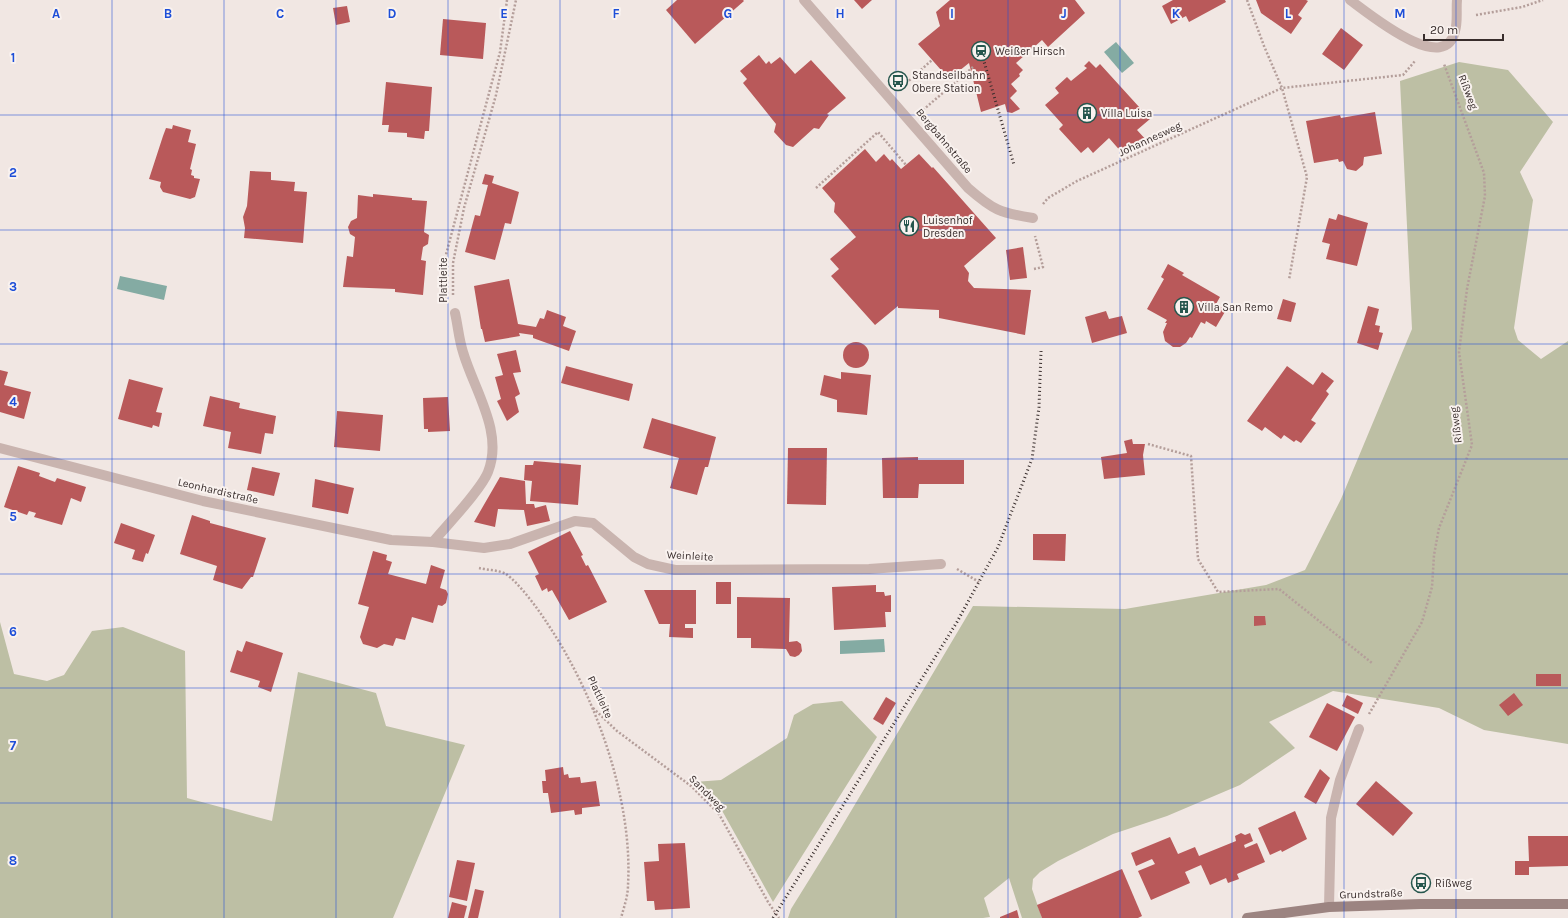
<svg xmlns="http://www.w3.org/2000/svg" width="1568" height="918" font-family="Karla,sans-serif">
	<style>
		.green { fill: #bdbfa4 }
		.water { fill: #84aba3 }
		.building { fill: #b9595a }
		.lines { fill: none; stroke-linecap: round; stroke-linejoin: round }
		.path { stroke: #b49e9a; stroke-width: 2.5; stroke-dasharray: 2 2; stroke-linecap: butt }
		.street { stroke: #c9b4af; stroke-width: 10 }
		.secondary { stroke: #9c8481; stroke-width: 10 }
		.rail { stroke: #382d2c; stroke-width: 3; stroke-dasharray: 1 3; stroke-linecap: butt }
		.grid { fill: none; stroke: #1d4ed8; stroke-width: 1; stroke-opacity: 0.55 }
		.labels { text-anchor: middle; dominant-baseline: central; stroke-width: 4; stroke-linejoin: round; paint-order: stroke }
		.poi-label { font-size: 11px; fill: #382d2c; stroke: #f9f2ef; text-anchor: start }
		.street-label { font-size: 11px; fill: #382d2c; stroke: #f9f2ef }
		.grid-label { font-size: 13px; text-anchor: middle; font-weight: bold; fill: #1d4ed8; stroke: #f9f2ef; stroke-width: 4; stroke-linejoin: round; paint-order: stroke }
	</style>
	<rect width="100%" height="100%" fill="#f1e7e3"/>
	<g class="green">
		<path d="M1459,62L1508,70L1553,122L1520,172L1533,200L1514,328L1518,340L1541,359L1568,341V744L1484,730L1439,708L1333,691L1269,722L1295,748L1240,785L1167,816L1113,834L1058,861L1040,872L1033,879L1032,889L1042,918H1022L1009,878L984,898L990,917L983,918H788L791,909L832,843L973,606L1125,609L1266,585L1305,570L1341,499L1412,329L1400,81Z"/>
		<path d="M0,622L14,674L47,681L64,675L92,631L123,627L185,651L187,798L272,821L298,672L376,693L386,726L465,745L393,918H0Z"/>
		<path d="M842,701L877,737L773,902L720,807L694,782L721,780L787,738L794,715L813,704Z"/>
	</g>
	<g class="water">
		<path d="M1116,42L1134,63L1122,73L1104,52Z"/>
		<path d="M120,276L167,286L164,300L117,289Z"/>
		<path d="M884,639L885,652L840,654V641Z"/>
	</g>
	<g class="building">
		<path d="M677,0H743L744,1L695,44L666,10Z"/>
		<path d="M854,0H872L862,9Z"/>
		<path d="M950,0H1075L1085,13L1048,47L1042,40L1016,63L1023,70L1019,74L1020,76L1011,84L1017,91L1010,98L1020,109L1012,113L1007,112L1005,104L981,112L969,63L949,79L918,44L940,26L936,12Z"/>
		<path d="M1173,0H1225L1226,2L1189,22L1186,16L1171,24L1162,6Z"/>
		<path d="M1256,0H1306L1308,1L1298,15L1302,18L1291,34L1261,13Z"/>
		<path d="M347,6L350,22L336,25L333,8Z"/>
		<path d="M443,19L486,23L483,59L440,55Z"/>
		<path d="M1341,28L1363,45L1344,70L1322,54Z"/>
		<path d="M759,55L766,64L769,61L771,64L780,57L795,74L811,60L846,98L827,114L829,115L819,129L814,128L793,147L786,145L774,132L776,124L743,83L747,79L740,71Z"/>
		<path d="M1089,61L1096,68L1100,64L1150,119L1137,130L1148,142L1123,154L1109,138L1093,153L1088,147L1081,153L1059,129L1063,125L1045,105L1059,93L1055,88L1067,77L1071,81L1087,68L1084,66Z"/>
		<path d="M386,82L432,87L429,131H425L424,139L407,137V133L388,132L389,125H382Z"/>
		<path d="M1375,112L1382,154L1364,157L1363,165L1356,171L1347,169L1343,161L1339,162L1338,159L1314,163L1306,121L1340,115L1341,118Z"/>
		<path d="M173,125L191,130L188,142L196,144L190,169L192,170L191,175L194,176V178L200,179L195,197L190,199L163,192L160,187L161,182L149,179L163,136L166,128L172,129Z"/>
		<path d="M865,149L876,162L884,154L890,161L892,159L901,169L919,154L932,168L933,167L996,238L964,266L969,273L968,281L974,288L1031,290L1025,335L939,318V310L898,308V306L875,325L831,276L839,269L830,259L856,237L834,212L835,203L822,188Z"/>
		<path d="M250,171L271,172V180L295,182L294,191L307,192L303,243L244,238L245,228L243,217L247,206Z"/>
		<path d="M485,174L494,176L492,183L519,192L511,224L505,223L495,260L465,252L475,215L480,216L488,185L482,184Z"/>
		<path d="M373,194L412,198V200L427,201L424,232L429,235L428,244L423,247L421,260L426,261L423,295L395,292V289L343,287L347,256L353,257L355,237L350,234L348,227L351,221L357,218L358,195L373,197Z"/>
		<path d="M1338,214L1368,223L1357,266L1326,259L1330,244L1322,242L1329,218L1336,220Z"/>
		<path d="M1023,247L1027,278L1010,280L1006,250Z"/>
		<path d="M1168,264L1184,273L1182,275L1220,297L1216,304L1226,310L1216,327L1206,321L1205,324L1201,322L1192,338L1190,337L1186,343L1180,347H1173L1165,341L1163,332L1167,323H1165L1167,320L1147,309L1164,279L1161,277Z"/>
		<path d="M509,279L518,324L536,327L540,318L544,319L547,310L566,317L563,326L576,331L569,351L533,338V335L519,333L520,336L485,342L482,329H481L474,286Z"/>
		<path d="M1283,299L1296,303L1291,322L1277,319Z"/>
		<path d="M1368,306L1379,309L1375,325L1380,326L1379,332L1383,333L1378,350L1357,343Z"/>
		<path d="M1106,311L1109,319L1122,316L1127,333L1092,343L1085,317Z"/>
		<circle cx="856" cy="355" r="13"/>
		<path d="M516,350L521,372L513,373L520,394L515,397L519,412L507,421L497,401L501,399L495,377L503,375L497,354Z"/>
		<path d="M566,366L633,384L629,401L561,383Z"/>
		<path d="M1287,366L1313,385L1322,372L1334,381L1326,391L1329,394L1311,420L1316,423L1301,443L1296,440L1294,442L1284,435L1281,439L1265,427L1262,431L1247,421Z"/>
		<path d="M0,370L8,372L4,385L31,392L24,419L0,412Z"/>
		<path d="M841,372L871,375L867,415L837,412V400L820,395L824,375L841,379Z"/>
		<path d="M129,379L163,388L156,412L162,413L159,427L153,425L152,428L118,419Z"/>
		<path d="M210,396L240,403L239,408L276,416L273,434L265,433L261,454L228,448L231,432L203,426Z"/>
		<path d="M448,397L450,431L428,432V429H424L423,398Z"/>
		<path d="M337,411L383,415L380,451L334,447Z"/>
		<path d="M652,418L716,437L708,467H705L697,495L670,488L679,458L643,448Z"/>
		<path d="M1132,439L1133,444H1145L1143,455L1145,475L1104,479L1101,457L1127,453L1124,441Z"/>
		<path d="M788,448H827L826,505L787,504Z"/>
		<path d="M918,457V460H964V484H919L918,498H883L882,458Z"/>
		<path d="M534,461L581,465L578,505L530,501L532,481L524,480L525,465H533Z"/>
		<path d="M18,466L40,473L39,476L55,482L57,478L86,487L81,502L71,498L62,525L34,517L36,513L29,511L27,515L4,507Z"/>
		<path d="M252,467L280,473L274,496L247,490Z"/>
		<path d="M500,477L525,481L526,504H534L535,508L546,505L550,521L527,526L524,510L498,509L495,527L474,522Z"/>
		<path d="M315,479L354,488L348,514L312,507Z"/>
		<path d="M192,515L210,521V523L266,538L253,577H251L242,589L213,580L217,566L180,554Z"/>
		<path d="M121,523L155,535L148,554L146,553L143,562L132,559L135,550L114,543Z"/>
		<path d="M570,531L583,555L581,556L586,566L588,565L607,602L569,620L552,590L548,592L547,588L542,591L535,576L539,574L528,552Z"/>
		<path d="M1033,534H1066L1065,561L1033,560Z"/>
		<path d="M373,551L387,555L386,560L392,562L388,574L426,584L431,565L445,570L440,588L446,590L448,594L446,603L442,606L438,605L433,623L412,617L405,640L396,638L393,646L384,644L377,648L363,644L360,637L369,607L358,604Z"/>
		<rect x="716" y="582" width="15" height="22"/>
		<path d="M876,585V592H884L885,596L891,595V612H885L886,627L834,630L832,587Z"/>
		<path d="M644,590H696V624H685V628H693V638L669,637L670,624H659Z"/>
		<path d="M737,597L790,598L789,642L797,641L801,644L802,651L799,655L795,657L790,656L786,649L751,648V638H737Z"/>
		<path d="M1254,616H1265L1266,625L1254,626Z"/>
		<path d="M246,641L283,653L271,692L258,687L260,681L230,672L237,650L242,652Z"/>
		<rect x="1536" y="674" width="25" height="12"/>
		<path d="M1514,693L1523,705L1508,716L1499,705Z"/>
		<path d="M1347,695L1363,703L1358,714L1342,706Z"/>
		<path d="M886,697L896,703L883,725L873,719Z"/>
		<path d="M1327,703L1355,717L1337,751L1309,737Z"/>
		<path d="M563,767L564,775L568,774L569,778L580,777L581,783L596,781L600,806L582,808V814L575,815L574,810L551,813L548,793H543L542,781H546L545,770Z"/>
		<path d="M1320,769L1330,778L1316,804L1304,797Z"/>
		<path d="M1376,781L1413,813L1393,836L1356,804Z"/>
		<path d="M1295,811L1307,839L1282,852L1281,850L1270,855L1258,828Z"/>
		<path d="M1241,833L1245,835L1250,833L1253,841L1244,845L1245,848L1257,843L1265,862L1237,874L1239,879L1228,883L1226,878L1210,885L1201,865L1185,872L1190,883L1151,900L1138,871L1155,864L1152,859L1136,866L1131,853L1170,837L1178,854L1195,847L1199,856L1236,841L1235,836Z"/>
		<path d="M1528,836H1568V866L1529,867V875H1515V861H1529Z"/>
		<path d="M685,843L690,908L655,910L654,901H647L644,862L659,861L658,844Z"/>
		<path d="M457,860L475,863L467,901L449,897Z"/>
		<path d="M1122,869L1142,916L1138,918H1042L1037,905Z"/>
		<path d="M475,889L484,891L478,918H468Z"/>
		<path d="M452,902L467,906L464,918H448Z"/>
		<path d="M1017,910L1019,918H1000V917Z"/>
	</g>
	<g class="lines">
		<g class="path">
			<path d="M1247,0L1264,46L1282,88L1307,177L1289,280"/>
			<path d="M1476,15L1522,7L1543,0"/>
			<path d="M903,86L932,60"/>
			<path d="M923,110L973,67"/>
			<path d="M816,188L878,132L906,165"/>
			<path d="M1043,204L1048,198L1077,181L1282,88L1403,75L1415,61"/>
			<path d="M1034,269L1043,267L1035,236"/>
			<path d="M453,295V263L464,208L496,95L516,0"/>
			<path d="M445,298L444,262L500,52L507,0"/>
			<path d="M1148,444L1191,456L1198,559L1218,592L1279,589L1372,663"/>
			<path d="M479,568C487,570 499,570 506,574C518,582 539,610 547,623C595,694 633,799 628,885C628,896 624,907 621,918"/>
			<path d="M957,569L979,582"/>
			<path d="M593,708L617,731L691,786L719,814L768,902L779,918"/>
			<path d="M1369,714L1422,622L1432,587L1434,555L1439,528L1472,445L1459,352L1467,289L1485,196L1484,173L1444,64"/>
		</g>
		<g class="street">
			<path d="M804,0L968,188C993,210 1000,213 1033,218"/>
			<path d="M1350,0C1368,13 1445,77 1455,31C1458,22 1456,10 1457,0"/>
			<path d="M0,448L203,501L391,540L433,542L484,548L510,544L575,521L593,523L634,557L648,564L675,570L869,569L941,564"/>
			<path d="M433,542C447,525 481,490 488,472C504,432 474,390 463,352C459,340 458,326 455,313"/>
			<path d="M1329,907L1331,818L1340,780L1359,729"/>
		</g>
		<path class="secondary" d="M1247,918L1329,907L1421,904H1568"/>
		<g class="rail">
			<path d="M981,51L1014,165"/>
			<path d="M773,918L957,622L998,547L1032,459L1039,407L1041,351"/>
		</g>
	</g>
	<path class="grid" d="M112,0V918M224,0V918M336,0V918M448,0V918M560,0V918M672,0V918M784,0V918M896,0V918M1008,0V918M1120,0V918M1232,0V918M1344,0V918M1456,0V918M0,115H1568M0,230H1568M0,344H1568M0,459H1568M0,574H1568M0,688H1568M0,803H1568"/>
	<defs>
		<g id="station-ring" transform="scale(1)"><circle r="9.5" fill="#f9f2ef" stroke="#26564d" stroke-width="1.5"/><path d="M-3-6H3Q5-6 5-4V2Q5 4 3 4L4.5 6H3L1.5 4h-3L-3 6H-4.5L-3 4Q-5 4-5 2V-4Q-5-6-3-6ZM-3.5-4v3h7v-3ZM-3.5 1v1.5H-2V1ZM2 1v1.5H3.5V1Z" fill="#26564d"/></g>
		<g id="bus-ring" transform="scale(1)"><circle r="9.5" fill="#f9f2ef" stroke="#26564d" stroke-width="1.5"/><path d="M-5-6H5V4H4V6H2V4H-2V6H-4V4H-5ZM-3.5-4V0h7V-4ZM-3.5 1.2v1.5H-2V1.2ZM2 1.2v1.5H3.5V1.2Z" fill="#26564d"/></g>
		<g id="building-ring" transform="scale(1)"><circle r="9.5" fill="#f9f2ef" stroke="#26564d" stroke-width="1.5"/><path d="M-4-6H4V6H1V3H-1V6H-4ZM-2.5-4.3h1.7v1.8h-1.7ZM.8-4.3h1.7v1.8H.8ZM-2.5-1h1.7V.8h-1.7ZM.8-1h1.7V.8H.8Z" fill="#26564d"/></g>
		<g id="restaurant-ring" transform="scale(1)"><circle r="9.5" fill="#f9f2ef" stroke="#26564d" stroke-width="1.5"/><path d="M-5-6h1v4h1v-4h1v4h1v-4h1v5L-1.5 .5V6h-2V.5L-5-1ZM5-6V6H3V1.5H1.5Q1.5-4 5-6Z" fill="#26564d"/></g>
	</defs>
	<g fill-rule="evenodd">
		<use href="#station-ring" x="981" y="51"/>
		<use href="#bus-ring" x="898" y="81"/>
		<use href="#building-ring" x="1087" y="113"/>
		<use href="#restaurant-ring" x="909" y="226"/>
		<use href="#building-ring" x="1184" y="307"/>
		<use href="#bus-ring" x="1421" y="883"/>
	</g>
	<g class="labels">
		<g class="poi-label">
			<text x="995" y="51">Weißer Hirsch</text>
			<text x="912" y="75">Standseilbahn<tspan x="912" dy="13">Obere Station</tspan></text>
			<text x="1101" y="113">Villa Luisa</text>
			<text x="923" y="220">Luisenhof<tspan x="923" dy="13">Dresden</tspan></text>
			<text x="1198" y="307">Villa San Remo</text>
			<text x="1435" y="883">Rißweg</text>
		</g>
		<g class="street-label">
			<text transform="translate(1468 92) rotate(69)">Rißweg</text>
			<text transform="translate(1150 139) rotate(-25)">Johannesweg</text>
			<text transform="translate(944 141) rotate(50)">Bergbahnstraße</text>
			<text transform="translate(443 280) rotate(-90)">Plattleite</text>
			<text transform="translate(1456 425) rotate(-97)">Rißweg</text>
			<text transform="translate(218 491) rotate(13)">Leonhardistraße</text>
			<text transform="translate(690 556) rotate(3)">Weinleite</text>
			<text transform="translate(600 697) rotate(65)">Plattleite</text>
			<text transform="translate(707 793) rotate(45)">Sandweg</text>
			<text transform="translate(1371 894) rotate(-2)">Grundstraße</text>
		</g>
	</g>
	<g class="grid-label">
		<text x="56" y="18">A</text>
		<text x="168" y="18">B</text>
		<text x="280" y="18">C</text>
		<text x="392" y="18">D</text>
		<text x="504" y="18">E</text>
		<text x="616" y="18">F</text>
		<text x="728" y="18">G</text>
		<text x="840" y="18">H</text>
		<text x="952" y="18">I</text>
		<text x="1064" y="18">J</text>
		<text x="1176" y="18">K</text>
		<text x="1288" y="18">L</text>
		<text x="1400" y="18">M</text>
		<text x="13" y="62">1</text>
		<text x="13" y="177">2</text>
		<text x="13" y="291">3</text>
		<text x="13" y="406">4</text>
		<text x="13" y="521">5</text>
		<text x="13" y="636">6</text>
		<text x="13" y="750">7</text>
		<text x="13" y="865">8</text>
	</g>
	<path d="M1424 34v6h79v-6" fill="none" stroke="#382d2c" stroke-width="2"/>
	<text x="1430" y="34" font-size="12" fill="#382d2c" stroke="#f9f2ef" stroke-width="3" paint-order="stroke">20 m</text>
</svg>
